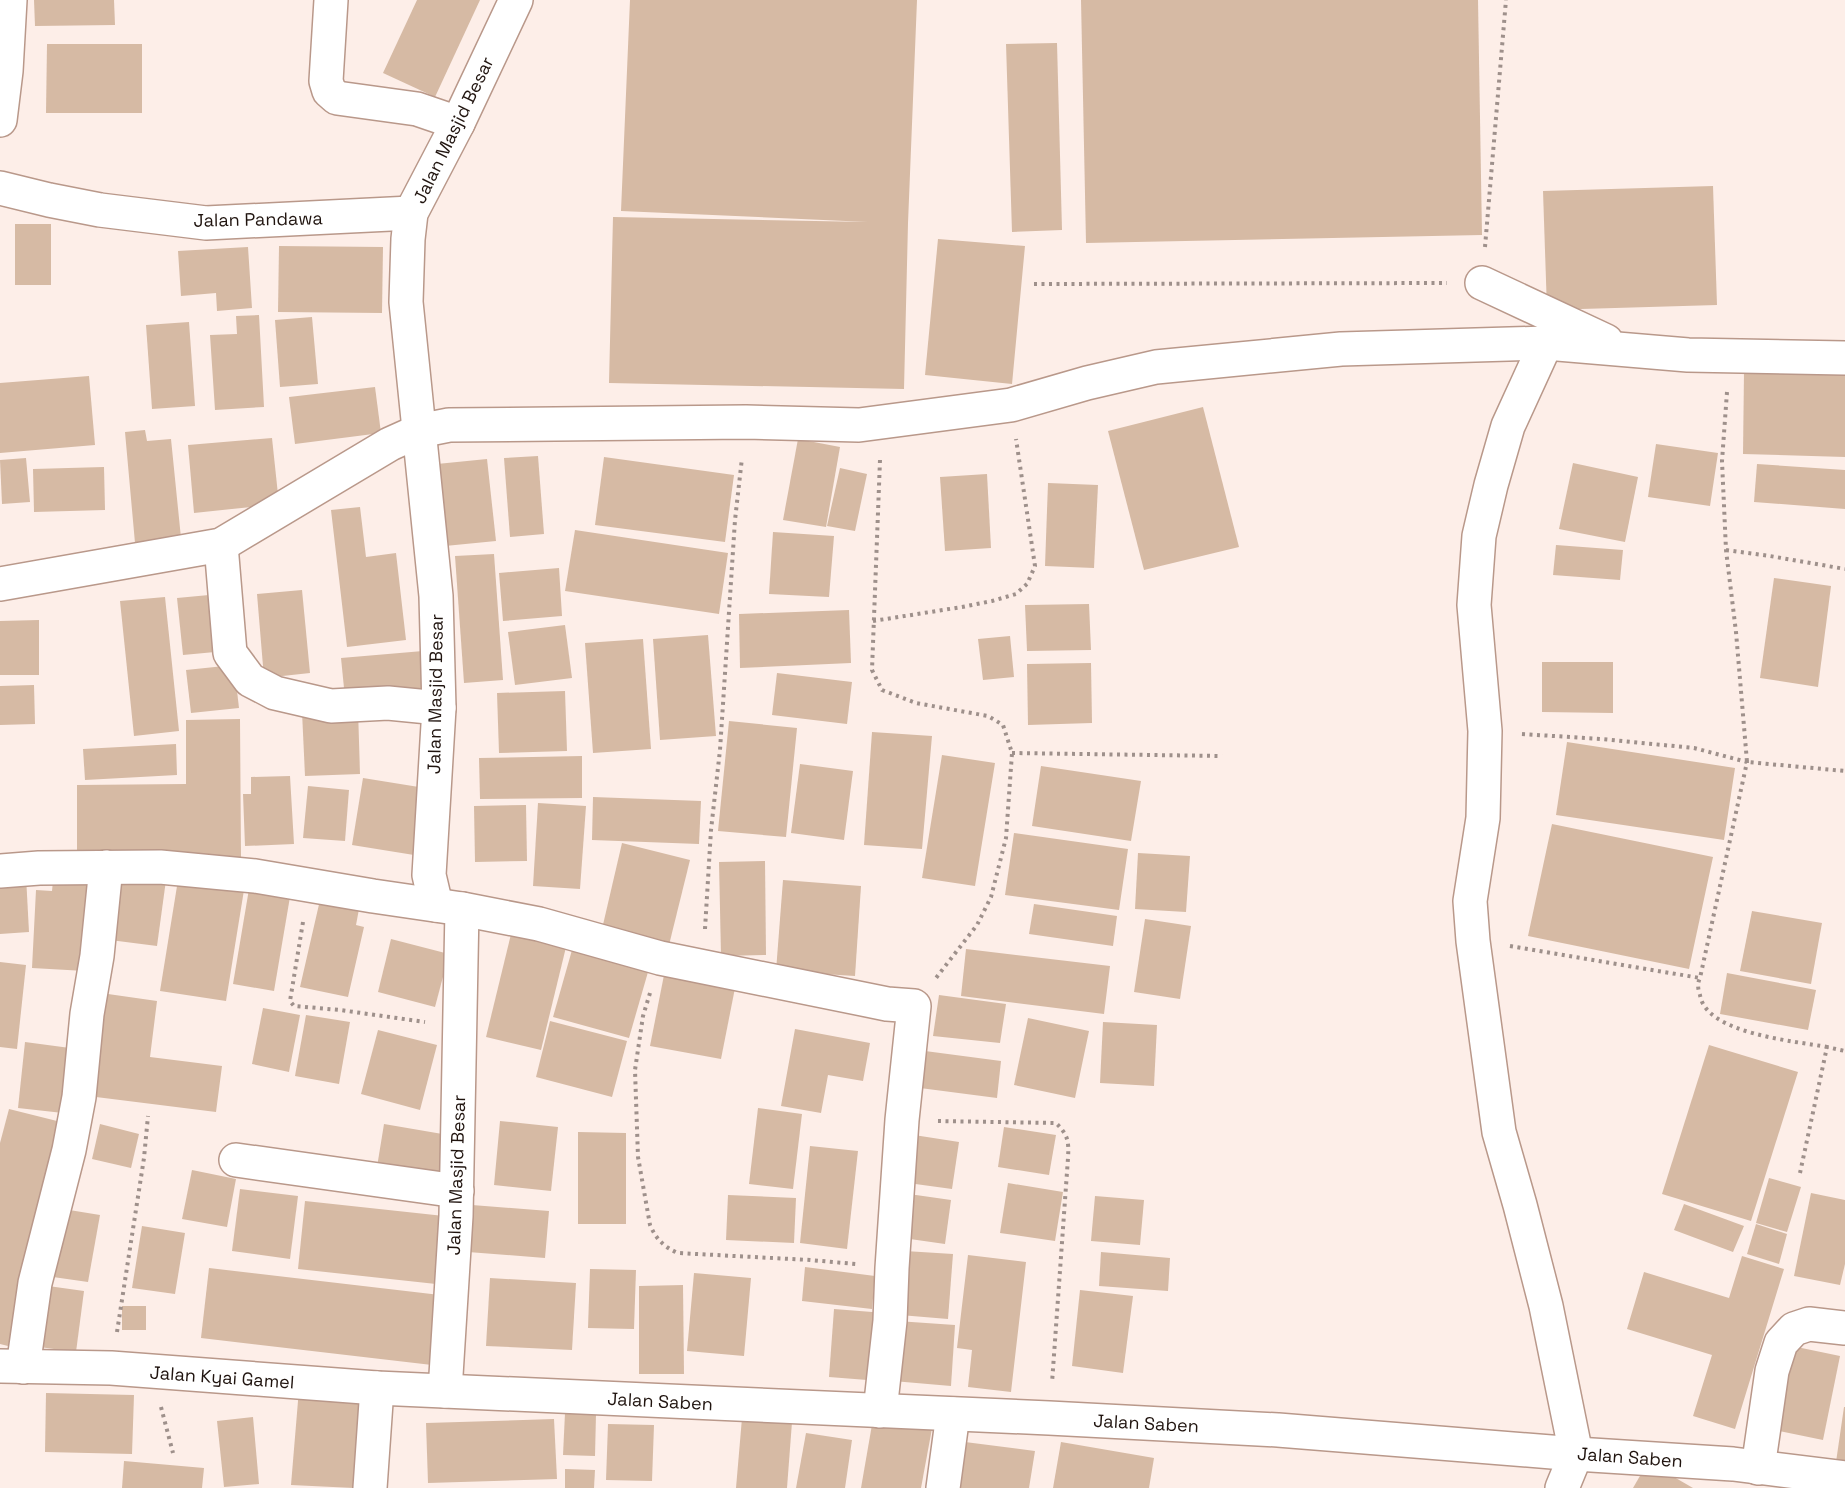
<svg xmlns="http://www.w3.org/2000/svg" width="1845" height="1488" font-family="'Space Grotesk',sans-serif">
	<style>
		.building { fill: #d6baa4 }
		.lines { fill: none; stroke-linecap: round; stroke-linejoin: round }
		.minor-casing { stroke: #b9988a; stroke-width: 36 }
		.path { stroke: #9e908b; stroke-width: 4; stroke-dasharray: 3 4.5; stroke-linecap: butt }
		.minor { stroke: #fff; stroke-width: 33 }
		.labels { text-anchor: middle; dominant-baseline: central; stroke-width: 6; stroke-linejoin: round; paint-order: stroke }
		.street-label { font-size: 18px; fill: #20140f; stroke: #fff }
	</style>
	<rect width="100%" height="100%" fill="#fdeee8"/>
	<g class="building">
		<path d="M34,0H114L115,25L35,26Z"/>
		<path d="M417,0H480L435,97L383,73Z"/>
		<path d="M630,0H917L908,223L904,389L609,383L613,217L868,222L621,211Z"/>
		<path d="M1081,0H1478L1482,235L1086,243Z"/>
		<path d="M1057,43L1062,230L1012,232L1006,44Z"/>
		<path d="M47,44H142V113H46Z"/>
		<path d="M1713,186L1717,305L1547,310L1543,191Z"/>
		<rect x="15" y="224" width="36" height="61"/>
		<path d="M938,239L1025,246L1012,384L925,375Z"/>
		<path d="M279,246L383,247L382,313L278,312Z"/>
		<path d="M248,247L252,308L217,311L216,293L181,296L178,251Z"/>
		<path d="M259,315L264,407L215,410L210,335L237,334L236,316Z"/>
		<path d="M312,317L318,384L280,387L275,320Z"/>
		<path d="M189,322L195,406L152,409L146,325Z"/>
		<path d="M1744,372L1845,374V457L1743,454Z"/>
		<path d="M89,376L95,445L0,453V383Z"/>
		<path d="M375,387L381,433L295,444L289,397Z"/>
		<path d="M1203,407L1239,547L1144,570L1108,431Z"/>
		<path d="M145,430L147,441L171,439L181,538L135,543L125,432Z"/>
		<path d="M272,438L279,504L194,513L188,445Z"/>
		<path d="M798,439L840,447L826,527L783,520Z"/>
		<path d="M1656,444L1718,453L1710,506L1648,497Z"/>
		<path d="M538,456L544,534L510,537L504,458Z"/>
		<path d="M604,457L734,475L725,542L595,525Z"/>
		<path d="M26,458L30,502L2,504L0,460Z"/>
		<path d="M487,459L496,541L445,546L437,464Z"/>
		<path d="M1573,463L1638,477L1625,542L1559,529Z"/>
		<path d="M1757,464L1845,470V509L1754,502Z"/>
		<path d="M104,467L105,510L34,512L33,469Z"/>
		<path d="M840,468L867,474L855,531L827,526Z"/>
		<path d="M987,474L991,548L945,551L940,477Z"/>
		<path d="M1048,483L1098,485L1094,568L1045,566Z"/>
		<path d="M360,507L366,557L396,553L406,640L347,647L331,510Z"/>
		<path d="M575,530L728,553L719,614L565,591Z"/>
		<path d="M773,532L834,536L829,597L769,594Z"/>
		<path d="M1556,545L1623,550L1620,580L1553,575Z"/>
		<path d="M494,554L503,680L464,683L455,556Z"/>
		<path d="M559,568L562,616L503,621L499,573Z"/>
		<path d="M1774,578L1831,586L1818,687L1760,678Z"/>
		<path d="M302,590L310,673L264,678L257,594Z"/>
		<path d="M209,595L215,652L183,655L177,598Z"/>
		<path d="M165,597L179,731L134,736L120,601Z"/>
		<path d="M1089,604L1091,650L1027,651L1025,605Z"/>
		<path d="M849,610L851,663L740,668L739,614Z"/>
		<path d="M39,620V675H0V621Z"/>
		<path d="M565,625L572,678L515,685L508,632Z"/>
		<path d="M708,635L716,736L660,740L653,639Z"/>
		<path d="M1010,636L1014,677L983,680L978,639Z"/>
		<path d="M643,639L651,749L593,753L585,643Z"/>
		<path d="M423,651L427,691L345,698L341,658Z"/>
		<path d="M1542,662H1613V713L1542,712Z"/>
		<path d="M1091,663L1092,723L1028,725L1027,664Z"/>
		<path d="M234,665L239,708L191,713L186,670Z"/>
		<path d="M777,673L852,682L847,724L772,715Z"/>
		<path d="M34,685L35,724L0,725V686Z"/>
		<path d="M565,691L567,751L499,753L497,693Z"/>
		<path d="M358,710L360,774L305,776L302,712Z"/>
		<path d="M240,719L241,857L77,859V785L186,784V720Z"/>
		<path d="M729,721L797,728L786,837L718,831Z"/>
		<path d="M872,732L932,736L922,849L864,845Z"/>
		<path d="M1567,742L1735,768L1724,840L1556,815Z"/>
		<path d="M176,744L177,775L85,780L83,749Z"/>
		<path d="M942,755L995,763L975,886L922,878Z"/>
		<path d="M582,756V798L480,799L479,758Z"/>
		<path d="M800,764L853,771L844,840L791,833Z"/>
		<path d="M1041,766L1141,781L1131,841L1032,826Z"/>
		<path d="M290,776L294,844L245,846L243,794H251V777Z"/>
		<path d="M363,778L425,788L414,855L352,845Z"/>
		<path d="M308,786L349,790L345,841L303,838Z"/>
		<path d="M593,797L701,801L699,844L592,840Z"/>
		<path d="M538,803L586,806L580,889L533,886Z"/>
		<path d="M526,805L527,861L475,862L474,806Z"/>
		<path d="M1552,824L1713,857L1689,969L1528,936Z"/>
		<path d="M1014,833L1128,849L1119,910L1005,895Z"/>
		<path d="M622,843L690,860L669,945L602,929Z"/>
		<path d="M1138,853L1190,856L1186,912L1135,909Z"/>
		<path d="M765,861L766,955L721,956L719,862Z"/>
		<path d="M118,874L166,880L157,946L110,940Z"/>
		<path d="M26,876L29,932L0,934V878Z"/>
		<path d="M178,880L244,890L226,1001L160,991Z"/>
		<path d="M783,880L861,886L855,976L776,971Z"/>
		<path d="M53,881L89,882L85,971L32,968L36,890L52,891Z"/>
		<path d="M250,883L291,891L274,991L233,984Z"/>
		<path d="M320,900L359,909L356,925L364,927L348,997L300,987Z"/>
		<path d="M1034,904L1117,916L1113,946L1029,934Z"/>
		<path d="M1752,911L1822,923L1811,984L1740,971Z"/>
		<path d="M1145,919L1191,926L1180,999L1134,992Z"/>
		<path d="M512,930L567,943L541,1050L486,1037Z"/>
		<path d="M391,939L449,954L435,1007L378,992Z"/>
		<path d="M966,949L1110,966L1104,1014L961,996Z"/>
		<path d="M572,950L648,972L629,1038L553,1017Z"/>
		<path d="M0,962L26,965L17,1049L0,1047Z"/>
		<path d="M1727,973L1816,990L1808,1030L1720,1014Z"/>
		<path d="M664,975L735,988L721,1059L650,1046Z"/>
		<path d="M101,993L157,1001L150,1057L222,1066L216,1112L88,1096Z"/>
		<path d="M939,995L1006,1004L1000,1043L933,1036Z"/>
		<path d="M263,1008L300,1015L289,1072L252,1064Z"/>
		<path d="M306,1015L350,1022L339,1084L295,1076Z"/>
		<path d="M1028,1018L1089,1031L1075,1098L1014,1085Z"/>
		<path d="M550,1021L627,1041L612,1097L536,1077Z"/>
		<path d="M1103,1022L1157,1025L1154,1086L1100,1083Z"/>
		<path d="M795,1029L870,1043L863,1081L828,1075L821,1113L781,1106Z"/>
		<path d="M378,1030L437,1045L420,1110L361,1094Z"/>
		<path d="M25,1042L70,1048L63,1113L18,1108Z"/>
		<path d="M1709,1045L1798,1072L1751,1221L1662,1194Z"/>
		<path d="M925,1051L1001,1061L997,1098L920,1088Z"/>
		<path d="M758,1108L802,1114L793,1189L749,1184Z"/>
		<path d="M9,1109L69,1124L12,1347L0,1344V1143Z"/>
		<path d="M500,1121L558,1127L551,1191L494,1185Z"/>
		<path d="M100,1124L139,1134L131,1168L92,1159Z"/>
		<path d="M384,1124L454,1136L446,1179L377,1167Z"/>
		<path d="M1004,1127L1056,1135L1049,1175L998,1167Z"/>
		<path d="M578,1132L626,1133V1224H578Z"/>
		<path d="M914,1135L959,1142L952,1189L908,1183Z"/>
		<path d="M810,1146L858,1151L847,1249L800,1243Z"/>
		<path d="M192,1170L236,1179L227,1227L182,1219Z"/>
		<path d="M1769,1178L1801,1187L1787,1232L1756,1223Z"/>
		<path d="M1008,1183L1063,1192L1055,1241L1000,1233Z"/>
		<path d="M240,1189L298,1196L290,1259L232,1251Z"/>
		<path d="M1811,1193L1845,1200V1264L1840,1285L1794,1276Z"/>
		<path d="M909,1194L951,1200L945,1244L903,1238Z"/>
		<path d="M728,1195L796,1198L794,1243L726,1240Z"/>
		<path d="M1095,1196L1144,1200L1140,1245L1091,1241Z"/>
		<path d="M305,1201L444,1216L436,1284L298,1269Z"/>
		<path d="M1684,1204L1744,1226L1733,1252L1674,1230Z"/>
		<path d="M472,1205L549,1211L545,1258L468,1252Z"/>
		<path d="M57,1208L100,1215L88,1282L46,1276Z"/>
		<path d="M1756,1224L1787,1234L1779,1264L1747,1254Z"/>
		<path d="M142,1226L185,1233L175,1294L132,1288Z"/>
		<path d="M905,1251L953,1254L948,1319L900,1315Z"/>
		<path d="M1101,1252L1170,1258L1168,1291L1099,1286Z"/>
		<path d="M968,1255L1026,1262L1011,1392L968,1387L972,1350L957,1348Z"/>
		<path d="M1742,1256L1784,1269L1735,1429L1693,1416L1712,1355L1627,1329L1644,1272L1729,1298Z"/>
		<path d="M805,1267L875,1276L872,1309L802,1301Z"/>
		<path d="M209,1268L440,1295L432,1365L201,1338Z"/>
		<path d="M590,1269L636,1270L634,1329L588,1328Z"/>
		<path d="M694,1273L751,1278L744,1356L687,1351Z"/>
		<path d="M490,1278L576,1283L572,1350L486,1346Z"/>
		<path d="M41,1285L84,1291L76,1352L32,1346Z"/>
		<path d="M683,1285L684,1374H639V1286Z"/>
		<path d="M1080,1290L1133,1296L1123,1373L1072,1366Z"/>
		<rect x="122" y="1306" width="24" height="24"/>
		<path d="M834,1309L885,1313L880,1381L829,1377Z"/>
		<path d="M897,1321L955,1325L951,1386L893,1381Z"/>
		<path d="M1792,1346L1840,1356L1823,1440L1775,1430Z"/>
		<path d="M299,1389L362,1394L354,1488L291,1485Z"/>
		<path d="M46,1393L134,1395L132,1454L45,1452Z"/>
		<path d="M1844,1407H1845V1464L1836,1462Z"/>
		<path d="M565,1413L596,1414L595,1456L563,1455Z"/>
		<path d="M874,1413L933,1423L921,1488H861Z"/>
		<path d="M253,1417L259,1484L224,1487L217,1421Z"/>
		<path d="M742,1418L792,1422L787,1488H736Z"/>
		<path d="M554,1419L557,1479L428,1483L426,1423Z"/>
		<path d="M608,1424L654,1425L652,1481L606,1480Z"/>
		<path d="M806,1433L852,1440L845,1488H796Z"/>
		<path d="M965,1442L1035,1451L1029,1488H958Z"/>
		<path d="M1061,1442L1154,1458L1149,1488H1053Z"/>
		<path d="M124,1461L204,1468L202,1488H122Z"/>
		<path d="M1648,1462L1693,1488H1633Z"/>
		<path d="M565,1469L595,1470L594,1488H565Z"/>
	</g>
	<g class="lines">
		<g class="minor-casing">
			<g id="minor">
				<path d="M331,0L326,81L329,91L337,98L417,109L458,123"/>
				<path d="M0,120L6,71L10,0"/>
				<path d="M0,188L49,200L100,210L206,223L411,213"/>
				<path d="M1482,283L1606,341"/>
				<path d="M1546,343L1508,426L1491,485L1479,536L1474,605L1485,731L1483,818L1470,901L1473,941L1499,1132L1520,1205L1546,1306L1576,1454L1562,1488"/>
				<path d="M221,545L230,653L250,680L275,693L331,706L388,703L439,708"/>
				<path d="M0,584L221,545L390,444L419,431L449,425L746,422L859,425L1011,405L1087,383L1156,367L1341,349L1546,343L1688,355L1845,358"/>
				<path d="M0,871L39,868L160,867L255,876L373,896L462,909L456,1216L445,1391"/>
				<path d="M436,905L429,875L439,708L436,596L406,302L408,239L411,213L458,123L516,0"/>
				<path d="M462,909L539,924L660,958L887,1004L914,1006L902,1120L892,1268L890,1321L880,1411"/>
				<path d="M236,1160L457,1191"/>
				<path d="M0,1366L111,1368L377,1388L1049,1418L1278,1430L1576,1454L1733,1464L1845,1478"/>
				<path d="M23,1367L35,1283L69,1150L79,1097L87,1014L97,956L106,867"/>
				<path d="M1758,1468L1772,1371L1781,1343L1794,1329L1809,1324L1845,1328"/>
				<path d="M370,1488L377,1388"/>
				<path d="M943,1488L953,1414"/>
			</g>
		</g>
		<g class="path">
			<path d="M1485,247L1506,0"/>
			<path d="M1034,284L1447,283"/>
			<path d="M1727,392L1722,461L1726,550L1736,632L1747,762L1845,771"/>
			<path d="M880,460L872,670L882,690L916,703L988,716L1003,725L1012,753L1006,838L991,897L977,925L936,978"/>
			<path d="M1726,550L1770,556L1845,569"/>
			<path d="M873,621L962,607L992,601L1016,594L1027,584L1035,566L1016,439"/>
			<path d="M1522,734L1601,739L1694,748L1747,762L1700,978C1697,984 1698,989 1700,995C1706,1034 1795,1041 1827,1047"/>
			<path d="M1012,753L1222,756"/>
			<path d="M303,922L290,1001L294,1006L340,1010L425,1022"/>
			<path d="M705,929L711,830L720,750L735,520L742,458"/>
			<path d="M1510,946L1700,978"/>
			<path d="M650,993L643,1016L635,1070L638,1157L650,1225C656,1239 664,1247 678,1253L810,1260L856,1264"/>
			<path d="M938,1121L1056,1123C1068,1135 1069,1141 1068,1158L1052,1383"/>
			<path d="M1800,1173L1827,1047L1845,1051"/>
			<path d="M117,1332L144,1158L148,1116"/>
			<path d="M161,1407L173,1453"/>
		</g>
		<use href="#minor" class="minor"/>
	</g>
	<g class="labels">
		<g class="street-label">
			<text transform="translate(453 130) rotate(-64)">Jalan Masjid Besar</text>
			<text transform="translate(258 219) rotate(-1)">Jalan Pandawa</text>
			<text transform="translate(435 694) rotate(-89)">Jalan Masjid Besar</text>
			<text transform="translate(456 1175) rotate(-88)">Jalan Masjid Besar</text>
			<text transform="translate(222 1377) rotate(4)">Jalan Kyai Gamel</text>
			<text transform="translate(660 1401) rotate(3)">Jalan Saben</text>
			<text transform="translate(1146 1423) rotate(3)">Jalan Saben</text>
			<text transform="translate(1630 1457) rotate(4)">Jalan Saben</text>
		</g>
	</g>
</svg>
